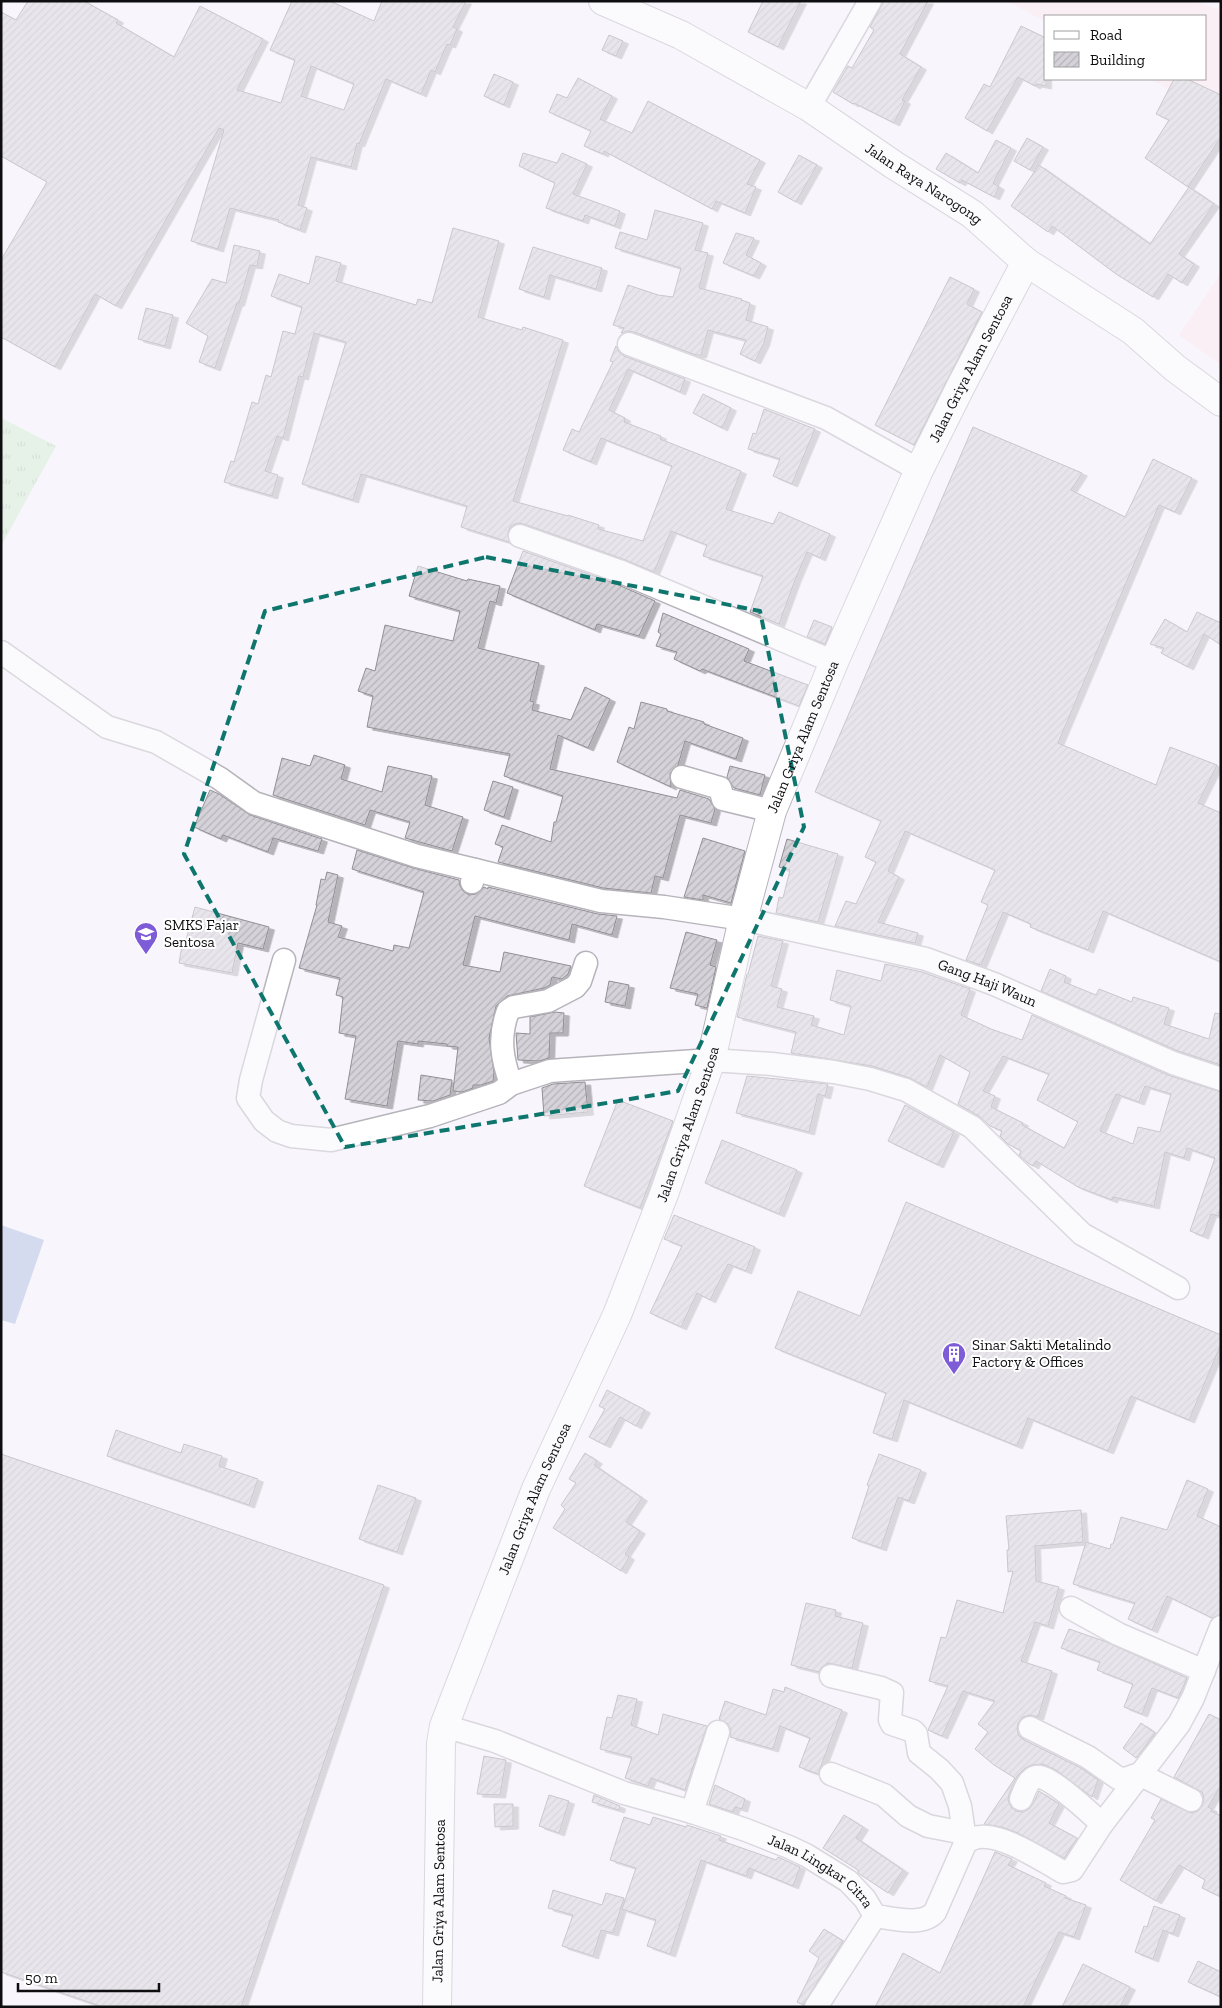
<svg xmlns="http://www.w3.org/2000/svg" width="1222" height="2008" font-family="'Zilla Slab',serif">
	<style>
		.commercial { fill: #fde7ea }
		.grass { fill: url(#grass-tufts) }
		.water { fill: #a9bbdd }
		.building { fill: url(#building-hatch); stroke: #918f94; fill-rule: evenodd; filter: url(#shadow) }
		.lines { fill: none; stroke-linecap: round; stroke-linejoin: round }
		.minor-casing { stroke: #b6b4ba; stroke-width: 25 }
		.tertiary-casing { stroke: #b6b4ba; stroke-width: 30 }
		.primary-casing { stroke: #b6b4ba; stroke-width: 30 }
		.minor { stroke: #fff; stroke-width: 22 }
		.tertiary { stroke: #fff; stroke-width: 28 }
		.primary { stroke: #fff; stroke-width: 28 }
		.marked { fill: none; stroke: #0f766e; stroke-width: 4; stroke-dasharray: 10 6; stroke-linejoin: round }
		.labels { text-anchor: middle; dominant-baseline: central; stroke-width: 4; stroke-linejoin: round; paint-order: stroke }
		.street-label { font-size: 15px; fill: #0e0e10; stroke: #fff }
		.poi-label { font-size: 15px; fill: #0e0e10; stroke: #fff; text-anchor: start }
	</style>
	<defs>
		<pattern id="grass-tufts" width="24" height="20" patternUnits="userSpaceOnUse" patternTransform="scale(1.25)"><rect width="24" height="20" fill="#d0ebcf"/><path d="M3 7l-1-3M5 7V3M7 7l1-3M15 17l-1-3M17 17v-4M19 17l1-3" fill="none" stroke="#b1c8b1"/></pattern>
		<pattern id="building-hatch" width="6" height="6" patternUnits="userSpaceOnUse" patternTransform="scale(1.25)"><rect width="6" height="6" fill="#d5d3d9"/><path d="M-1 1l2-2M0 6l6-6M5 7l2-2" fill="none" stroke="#b6b4b9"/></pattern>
		<filter id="shadow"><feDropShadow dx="5.5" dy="3" stdDeviation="0" flood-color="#0004"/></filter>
	</defs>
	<rect width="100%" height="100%" fill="#f8f6fc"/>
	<g class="commercial">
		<path d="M1007,1H1194L1221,10V117L1150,79H1206V16H1046V22Z"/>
		<path d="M1221,273V365L1179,335Z"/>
	</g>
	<path class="grass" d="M1,418L56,446L1,546Z"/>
	<path class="water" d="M1,1225L44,1240L15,1324L1,1320Z"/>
	<g class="building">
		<path d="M28,1H84L118,20L116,23L174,57L200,6L263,39L237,90L281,103L295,60L270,50L292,1H330L374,21L382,1H466L453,27L457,29L450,45L447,44L435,72L431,70L421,94L386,79L359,144L357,143L351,167L311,157L298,205L307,208L300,230L278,222L279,220L230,208L218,249L191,241L224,130L219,128L116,306L95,294L55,367L1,337V260L47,182L1,156V12L16,20ZM311,66L354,84L344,110L301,96Z"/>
		<path d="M763,1H801L778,47L748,32Z"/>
		<path d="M884,1H928L900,54L921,67L902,100L905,101L894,123L854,103L853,104L833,92L848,66L852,68L874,30L870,27Z"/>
		<path d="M1021,26L1046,38V86L1036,84L1035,86L1018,77L987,131L965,118L984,84L990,87Z"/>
		<path d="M609,35L623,41L616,56L602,50Z"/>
		<path d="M494,74L513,82L504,105L484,96Z"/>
		<path d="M578,78L612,96L600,119L632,133L648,101L760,160L747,184L756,187L745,213L716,201L712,209L604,151L603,154L584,146L591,131L549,112L557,94L567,98Z"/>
		<path d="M1174,79H1187L1221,95V137L1188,187L1145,158L1169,120L1156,114Z"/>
		<path d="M1027,138L1043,147L1030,170L1014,161Z"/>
		<path d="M996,140L1011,148L993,183L999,187L994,197L962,180L960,183L936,169L946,153L978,173Z"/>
		<path d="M523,153L557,163L562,153L587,164L573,194L620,211L615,226L585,215L583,221L546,208L555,183L519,166Z"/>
		<path d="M799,155L817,165L796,202L778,192Z"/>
		<path d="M1039,165L1150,244L1189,187L1214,204L1179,254L1194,264L1182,283L1168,274L1153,297L1116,274L1052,226L1048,232L1011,206Z"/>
		<path d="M655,210L703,223L695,250L708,253L699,288L742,299L741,300L750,303L746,320L768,327L764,343L755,361L740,354L746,340L708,330L701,355H696L634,332L627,331L621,333L624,328L613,325L628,285L658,295L673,297L681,268L615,248L620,232L647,240Z"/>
		<path d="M453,228L499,241L478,317L522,330L523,327L563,340L513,501L568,516V515L599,525L598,529L643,541L672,466L601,438L591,462L563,450L572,429L579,432L613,362L610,361L616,346L619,352L624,356L685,379L680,392L628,369L609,410L625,418L624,422L661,436L660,439L741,471L726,509L773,524L779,512L830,534L820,558L807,552L795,580L779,624L750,612L763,576L703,556L707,545L671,531L654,572L623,559L524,524L517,523L511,526L508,532L509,542L461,527L467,506L361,474L353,500L302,484L346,342L314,333L303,377L299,376L283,438L277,436L265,471L278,475L272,496L224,482L231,461L234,462L252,402L258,404L266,375L271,377L283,331L295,334L302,307L271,296L279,274L309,284L316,256L341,263L336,281L416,305L418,299L432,303Z"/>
		<path d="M736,233L754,238L746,255L761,263L754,276L723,263Z"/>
		<path d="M234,245L260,251L257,266L250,265L239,303H237L215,368L199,362L208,336L186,323L212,279L226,283Z"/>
		<path d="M533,247L602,268L596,289L550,275L544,297L519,289Z"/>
		<path d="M950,277L974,289L967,304L982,312L914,445L875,425Z"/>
		<path d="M146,308L173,315L165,346L138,339Z"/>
		<path d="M703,394L731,408L722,428L693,413Z"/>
		<path d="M764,409L815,429L792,484L773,476L780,459L748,449L753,433L756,434Z"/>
		<path d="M973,427L1082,473L1071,490L1125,517L1153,459L1192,478L1175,512L1159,505L1058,743L1156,785L1170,747L1217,765L1198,803L1221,813V962L1103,911L1088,950L1030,927L1031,924L1003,912L981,965L966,960L988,905L981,902L995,870L905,831L888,871L899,877L878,922L918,933L915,943L835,926L846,901L856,904L876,862L865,857L881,821L815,792Z"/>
		<path d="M523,551L614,583L655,601L639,636L597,624L595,630L507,593Z"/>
		<path d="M418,566L467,581L468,579L500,586L496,603L490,601L478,648L539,663L530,701L534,702L532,710L571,720L585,687L610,699L588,748L558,735L550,769L677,798L680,790L709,799L715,809L711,823L680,815L663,878L655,876L651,893L603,888L498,862L503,847L495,844L502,825L551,842L554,822H556L563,796L504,776L510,754L367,727L373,696L358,691L366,668L375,671L385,625L453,641L460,611L409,596Z"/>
		<path d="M1197,612L1221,623V645L1204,634L1188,667L1161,653L1164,648L1150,644L1165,619L1187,632Z"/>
		<path d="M663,613L749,649L744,661L808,685L799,706L702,669L700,671L674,659L677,652L656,646L661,634L658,632Z"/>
		<path d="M814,620L832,627L825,644L807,637Z"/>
		<path d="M641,702L667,709V711L704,722V724L743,738L736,759L685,741L678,765L670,773L671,787L617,762L629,727L634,729Z"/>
		<path d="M314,755L345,765L341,779L382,792L388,766L432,776L425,805L463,817L452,851L405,838L410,822L370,810L365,825L273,795L282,758L310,766Z"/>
		<path d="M730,766L765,775L760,795L734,788L727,777Z"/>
		<path d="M493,781L513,787L504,817L484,810Z"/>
		<path d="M210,790L219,794L250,815L322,839L318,851L273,838L268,852L223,835L221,839L194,827Z"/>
		<path d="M703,838L745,851L731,903L703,895V900L684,897Z"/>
		<path d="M787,839L838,854L818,922L776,913L779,897L783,898L790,870L779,867Z"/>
		<path d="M357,850L413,868L459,880L460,886L463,891L469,895L476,894L484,887L488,889V887L598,914L617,916L612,935L572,924L569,940L475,916L463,965L500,972L504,952L571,966L568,974L562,979L552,977L550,985L544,988L507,996L496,1006L489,1038L494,1073L493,1081L481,1085H473V1088L462,1092L453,1091L458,1047L447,1046V1044L418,1041V1044L398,1041L387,1106L345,1099L356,1036L339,1033L343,997L336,995L340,978L299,968L317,905H316L321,879L325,880L327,872L338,875L328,922L342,926L338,937L393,951L394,945L409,948L424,892L352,869Z"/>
		<path d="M195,907L269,927L263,949L238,943L232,973L179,963L183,940H186Z"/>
		<path d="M686,932L717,940L710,965L716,967L707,1008L695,1005L698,994L670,988Z"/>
		<path d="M758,936L783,941L771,986L782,989L777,1007L814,1016L811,1025L844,1035L851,1006L830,1000L837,970L881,981L885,964L922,972L970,989L961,1015L991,1029L1022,1040L1032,1015L1168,1075L1221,1092V1208L1218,1216L1211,1214L1203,1236L1190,1231L1215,1158L1187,1148L1184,1158L1165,1152L1154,1206L1113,1197L1112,1200L1078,1187L1036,1161L1033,1166L1028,1163L1019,1155L1021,1151L1008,1144L1000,1136L1002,1131L990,1126L979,1116L958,1104L970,1072L940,1055L927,1087L910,1078L872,1066L791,1053L796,1032L737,1017L747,974H748ZM1003,1056L1049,1074L1037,1100L1078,1122L1064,1148L1022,1125L1023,1123L991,1107L995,1096L983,1091ZM1145,1086L1171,1094L1160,1132L1138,1127L1133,1144L1100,1131L1116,1094L1139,1102Z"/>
		<path d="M1050,969L1066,976L1064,982L1096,995L1099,989L1132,1002L1133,997L1169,1008L1164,1024L1209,1039L1215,1013L1221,1014V1065L1178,1051L1041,991Z"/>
		<path d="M609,981L629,985L625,1006L605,1002Z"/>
		<path d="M555,1012L564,1013L563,1033H550L549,1058L539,1061L518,1060L516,1033L530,1034V1017Z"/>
		<path d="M421,1075L452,1080L450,1095L433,1101L418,1100Z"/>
		<path d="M747,1076L828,1084L825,1096L818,1094L809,1132L736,1113Z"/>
		<path d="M585,1082L588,1112L544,1116L542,1088L553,1084Z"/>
		<path d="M618,1100L673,1121L640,1208L584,1186Z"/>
		<path d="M905,1105L954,1132L938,1165L888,1141Z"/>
		<path d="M722,1140L797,1170L779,1214L705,1183Z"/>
		<path d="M906,1202L1221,1335V1344L1189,1420L1131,1396L1108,1451L1028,1418L1017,1446L904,1400L892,1439L873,1433L886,1393L775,1348L798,1291L860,1316Z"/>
		<path d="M674,1215L755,1247L746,1271L728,1264L710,1300L697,1293L681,1327L650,1313L682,1246L664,1239Z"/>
		<path d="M607,1390L645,1410L636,1426L620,1417L605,1445L589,1437L605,1409L599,1406Z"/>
		<path d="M116,1430L181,1453L184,1444L222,1456L219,1466L258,1479L249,1505L107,1456Z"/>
		<path d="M585,1453L597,1461L594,1465L642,1498L626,1522L640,1531L625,1554L629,1557L621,1571L553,1528L565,1509L561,1505L576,1483L569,1479Z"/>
		<path d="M1,1454L384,1585L241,2007H103L1,1972Z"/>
		<path d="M879,1454L921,1470L909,1501L898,1497L881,1548L852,1538L869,1486L867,1485Z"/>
		<path d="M1187,1480L1208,1489L1197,1516L1221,1527V1614L1212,1618L1167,1596L1152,1630L1128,1619L1135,1603L1073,1584L1086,1542L1110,1549L1111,1544H1113L1121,1517L1167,1530Z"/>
		<path d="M378,1485L416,1498L397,1552L359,1539Z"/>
		<path d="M1081,1510L1083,1542L1035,1546L1036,1581L1059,1587L1048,1626L1035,1622L1021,1661L1052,1671L1038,1717L1030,1715L1023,1717L1018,1723L1017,1729L1019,1736L1024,1740L1081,1768L1098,1780L1092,1797L1056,1770L1043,1764L1031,1765L1025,1768L1017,1776L1009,1794L1008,1800L1011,1807L1016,1811L1023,1812L1029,1809L1033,1804L1039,1791L1059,1804L1049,1823L1077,1838L1064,1858L1018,1833L1002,1827L984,1824L1015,1778L994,1765L975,1749L988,1732L978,1724L995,1701L963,1691L942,1736L928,1730L948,1686L929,1681L941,1637L946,1638L957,1600L1003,1613L1013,1571L1008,1572L1007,1550H1009L1006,1516Z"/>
		<path d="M806,1603L836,1610L835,1616L863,1623L852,1668L828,1663L822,1667L819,1672L791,1665Z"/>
		<path d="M1069,1629L1104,1641L1187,1678L1178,1698L1152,1688L1142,1714L1124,1707L1133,1684L1097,1670L1100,1662L1061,1648Z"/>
		<path d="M785,1687L842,1710L818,1774L799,1767L810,1738L780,1726L773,1749L730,1737L731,1730L728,1724L719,1719L725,1701L766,1715L773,1689L784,1692Z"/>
		<path d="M618,1695L637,1699L631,1725L658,1735L663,1714L707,1726L685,1790L651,1778L648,1786L625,1778L632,1757L600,1749L607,1717L612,1718Z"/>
		<path d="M1209,1714L1221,1720V1785L1208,1807L1212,1809L1211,1811L1221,1816V1897L1202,1888L1205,1880L1179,1865L1156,1901L1120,1880L1155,1820L1151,1818L1161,1799L1191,1813L1198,1811L1202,1806L1204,1799L1202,1792L1174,1777Z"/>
		<path d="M1141,1723L1155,1733L1136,1758L1123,1748Z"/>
		<path d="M484,1756L506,1760L500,1795L477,1794Z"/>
		<path d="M715,1785L745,1799L742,1809L735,1807L733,1812L709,1804Z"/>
		<path d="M549,1795L569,1801L559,1833L539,1826Z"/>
		<path d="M594,1795L620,1806L619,1810L592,1802Z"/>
		<path d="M494,1804H513V1826L495,1827Z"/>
		<path d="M844,1815L863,1827L856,1838L903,1870L888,1893L858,1873V1870L823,1848Z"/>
		<path d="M624,1817L650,1825L653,1817L686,1827L687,1825L721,1836L719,1840L776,1860L778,1857L800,1867L793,1886L749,1868L746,1876L701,1860L670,1954L647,1946L656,1920L622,1909L636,1868L610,1860Z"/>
		<path d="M995,1852L1012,1859L1008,1865L1046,1883L1044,1886L1066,1896L1065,1898L1086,1905L1074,1937L1059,1932L1023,2007H875L903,1953L940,1973Z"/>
		<path d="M553,1890L602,1905L606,1893L624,1898L613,1933L601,1930L593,1956L562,1946L573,1915L548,1908Z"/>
		<path d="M1154,1906L1180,1915L1173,1934L1163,1930L1153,1959L1135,1952L1144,1926L1147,1927Z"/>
		<path d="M824,1929L843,1941L803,2005L797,2002L819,1958L809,1951Z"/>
		<path d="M1198,1961L1221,1972V1997L1188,1982Z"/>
		<path d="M1083,1964L1130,1987L1120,2007H1062Z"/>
	</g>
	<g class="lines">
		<g class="minor-casing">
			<g id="minor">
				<path d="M809,107L870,1"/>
				<path d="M629,344L826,418L919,470"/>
				<path d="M520,536L619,571L834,662"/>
				<path d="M1,652L107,727L156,742L219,778L254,803L417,856L475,870L472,882"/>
				<path d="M682,777L720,788L723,799L772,811"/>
				<path id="s1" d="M475,870L601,901L664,907L743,919L926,959L994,984L1173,1063L1221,1079"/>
				<path d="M284,960L251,1080L248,1098L264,1121L277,1131L291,1136L331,1140L430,1116L499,1093L511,1084L550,1071L563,1070L711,1060L772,1064L834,1072L870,1079L906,1090L972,1127L1082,1234L1178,1288"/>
				<path d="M511,1084C502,1059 498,1038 508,1011L514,1007L548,1001L575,987L580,981L586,963"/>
				<path d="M1071,1608L1118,1634L1204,1671"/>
				<path d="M831,1676L881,1688L892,1693L890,1720L892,1724L913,1731L916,1734L919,1753L939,1769L952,1783L960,1806L964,1833L970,1839"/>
				<path id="s2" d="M444,1726L495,1741L624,1793L692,1812L746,1830L789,1847L806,1855L848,1881L865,1899L875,1916C892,1918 922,1927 935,1912L965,1844C986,1821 1041,1860 1063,1872L1072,1870L1102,1824L1179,1724L1193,1698L1221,1627"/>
				<path d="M1030,1728L1088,1757L1118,1778L1125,1779L1139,1774L1191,1800"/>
				<path d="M831,1774L884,1795L908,1816L928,1826L964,1833"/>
				<path d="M1021,1799C1024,1792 1028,1779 1036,1777C1048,1773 1092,1815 1102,1824"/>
				<path d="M692,1812L718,1732"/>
				<path d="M816,2007L875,1916"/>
			</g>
		</g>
		<g class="tertiary-casing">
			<g id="tertiary">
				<path id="s3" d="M437,2007L441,1743L444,1726L536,1489L617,1315L664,1194L711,1060L743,919L772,811L834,662L919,470L961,386L1026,262"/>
			</g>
		</g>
		<g class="primary-casing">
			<g id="primary">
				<path id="s4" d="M603,1L681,35L809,107L894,165L972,214L1026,262L1133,331L1175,368L1221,402"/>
			</g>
		</g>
		<use href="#minor" class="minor"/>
		<use href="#tertiary" class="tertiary"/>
		<use href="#primary" class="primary"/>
	</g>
	<path d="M0 0H1222V2008H0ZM486,557L760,611L804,827L678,1091L345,1147L184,854L265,611Z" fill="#f8f6fc" fill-opacity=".55" fill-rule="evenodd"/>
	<path class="marked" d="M486,557L760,611L804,827L678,1091L345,1147L184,854L265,611Z"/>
	<defs>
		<g id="school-pin" transform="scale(1.25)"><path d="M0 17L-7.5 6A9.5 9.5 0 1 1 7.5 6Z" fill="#7f5cd7" stroke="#fff"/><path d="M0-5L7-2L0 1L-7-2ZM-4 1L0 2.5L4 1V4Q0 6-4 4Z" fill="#fff"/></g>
		<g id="building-pin" transform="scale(1.25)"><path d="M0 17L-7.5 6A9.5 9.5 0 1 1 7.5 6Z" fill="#7f5cd7" stroke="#fff"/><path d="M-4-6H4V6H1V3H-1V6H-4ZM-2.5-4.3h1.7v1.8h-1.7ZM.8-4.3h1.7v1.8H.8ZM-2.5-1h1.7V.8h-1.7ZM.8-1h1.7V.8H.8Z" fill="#fff"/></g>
	</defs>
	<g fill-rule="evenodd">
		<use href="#school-pin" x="146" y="934"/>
		<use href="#building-pin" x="954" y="1354"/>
	</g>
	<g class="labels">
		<g class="street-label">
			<text stroke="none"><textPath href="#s4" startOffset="370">Jalan Raya Narogong</textPath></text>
			<text stroke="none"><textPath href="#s3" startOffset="1741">Jalan Griya Alam Sentosa</textPath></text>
			<text stroke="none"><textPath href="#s3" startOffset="1336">Jalan Griya Alam Sentosa</textPath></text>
			<text stroke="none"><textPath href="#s1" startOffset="526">Gang Haji Waun</textPath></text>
			<text stroke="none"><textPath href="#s3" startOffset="931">Jalan Griya Alam Sentosa</textPath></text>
			<text stroke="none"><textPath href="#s3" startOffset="526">Jalan Griya Alam Sentosa</textPath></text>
			<text stroke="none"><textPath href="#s2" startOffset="406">Jalan Lingkar Citra</textPath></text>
			<text stroke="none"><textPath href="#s3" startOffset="106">Jalan Griya Alam Sentosa</textPath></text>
		</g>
		<g class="poi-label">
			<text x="164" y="925">SMKS Fajar<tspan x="164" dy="17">Sentosa</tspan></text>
			<text x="972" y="1345">Sinar Sakti Metalindo<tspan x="972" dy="17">Factory &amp; Offices</tspan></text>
		</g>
	</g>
	<rect width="1222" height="2008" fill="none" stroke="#0e0e10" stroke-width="5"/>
	<rect x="1044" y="15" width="162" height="65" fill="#ffffff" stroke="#9f9f9f"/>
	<rect x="1054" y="31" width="25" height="8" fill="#ffffff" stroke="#9f9f9f"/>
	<text x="1090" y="40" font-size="15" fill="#0e0e10">Road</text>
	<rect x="1054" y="52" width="25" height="15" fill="url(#building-hatch)" stroke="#9f9f9f"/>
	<text x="1090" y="65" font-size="15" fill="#0e0e10">Building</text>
	<path d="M18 1983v8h141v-8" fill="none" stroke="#0e0e10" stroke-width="2.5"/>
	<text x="25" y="1983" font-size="15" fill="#0e0e10" stroke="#ffffff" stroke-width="4" paint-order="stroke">50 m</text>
</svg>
